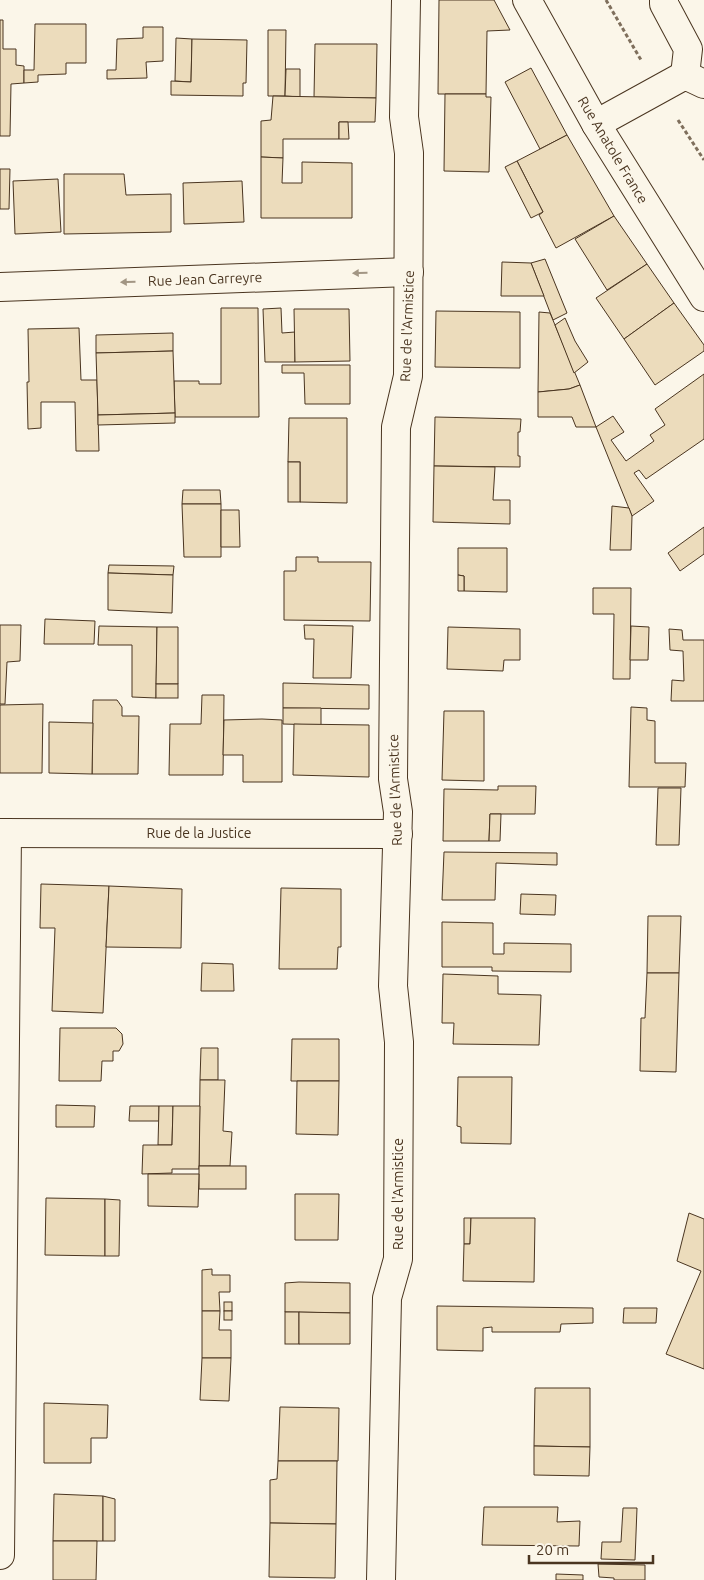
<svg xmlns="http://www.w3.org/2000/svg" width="704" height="1580" font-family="Ubuntu,sans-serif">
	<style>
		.building { fill: #ecdcbc; stroke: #4a3520 }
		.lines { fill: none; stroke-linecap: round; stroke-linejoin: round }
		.minor-casing { stroke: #4a3520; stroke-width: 30 }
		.path { stroke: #7f6f5c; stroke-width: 3; stroke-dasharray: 4 2.5; stroke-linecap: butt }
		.minor { stroke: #fbf6e9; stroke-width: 28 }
		.oneway { fill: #a29684 }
		.labels { text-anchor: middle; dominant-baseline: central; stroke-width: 4; stroke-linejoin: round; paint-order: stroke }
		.street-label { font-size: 14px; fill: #4a3520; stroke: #fbf6e9 }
	</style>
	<rect width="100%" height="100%" fill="#fbf6e9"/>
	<g class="building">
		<path d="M439,0H494L510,30L487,31L486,94H438Z"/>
		<path d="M0,20H3V49H16V65L24,66V83L11,84L10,136H0Z"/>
		<path d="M35,24H86V63H66V74L38,75V82L24,83V70H34Z"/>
		<path d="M143,27H163V61L146,62L147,78L107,79V70H116L117,39L143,38Z"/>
		<path d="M268,30H286L285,96H268Z"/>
		<path d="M176,38L192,39L191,82L175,81Z"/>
		<path d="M192,39L247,40L246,83H243V96L171,95V81L191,82Z"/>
		<path d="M315,44H377L376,98L314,97Z"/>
		<path d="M531,68L567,135L540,149L505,82Z"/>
		<path d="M286,69H300V97L285,96Z"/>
		<path d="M445,94H486V97H491L489,172L444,171Z"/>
		<path d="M273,96L376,98L375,122H339V139H283V158L261,157V121L271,120Z"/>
		<path d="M339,122H348L349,139H339Z"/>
		<path d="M567,135L614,216L556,248L539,215L543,212L517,161Z"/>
		<path d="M261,157L283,158L282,183H302V162L352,163V218H261Z"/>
		<path d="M517,161L543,212L531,218L505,167Z"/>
		<path d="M0,169H10L9,209H0Z"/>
		<path d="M64,174H124L126,195L171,194V232L64,234Z"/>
		<path d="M58,179L61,232L15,234L13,181Z"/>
		<path d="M242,181L244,222L184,224L183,183Z"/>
		<path d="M614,216L647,264L607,290L575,239Z"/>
		<path d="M545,259L567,313L553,320L531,263Z"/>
		<path d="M502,262L531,263L544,296H501Z"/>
		<path d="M647,264L674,303L624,339L596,298Z"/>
		<path d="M674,303L704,345V351L655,385L624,339Z"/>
		<path d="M221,308H258L259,417H175L174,381H199V384H221Z"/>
		<path d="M281,308L282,333L295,332V362H265L263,309Z"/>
		<path d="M294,309H349L350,361L295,362Z"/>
		<path d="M436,311L520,312V368L435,367Z"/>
		<path d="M539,312L550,313L580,385L569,389L538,392Z"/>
		<path d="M565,318L575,341L588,362L574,373L555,325Z"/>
		<path d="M79,328L81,380H97L99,451H76L75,402H41V428L28,429L27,382H29L28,329Z"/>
		<path d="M173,333V351L96,353V335Z"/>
		<path d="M173,351L175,413L98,415L96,353Z"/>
		<path d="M282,365H350V404H305L304,373H282Z"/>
		<path d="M704,374V439L646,479L639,470L634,473L654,501L632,516L596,427L613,416L624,432L611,440L626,461L654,441L650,435L665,425L655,409Z"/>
		<path d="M580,385L596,427H576L572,417H538V392L569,389Z"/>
		<path d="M175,413V423L98,425V415Z"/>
		<path d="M435,417L521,419L520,432H518V456H520V467L434,466Z"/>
		<path d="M289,418H347V503L300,502V462H288Z"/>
		<rect x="288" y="462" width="12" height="40"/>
		<path d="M434,466L495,467L493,500H510V524L433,522Z"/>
		<path d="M183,490H220L221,504H182Z"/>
		<path d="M182,504H221V557H184Z"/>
		<path d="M612,506L629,508L632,516L631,550H610Z"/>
		<path d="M221,510H239L240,547H221Z"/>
		<path d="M704,527V554L680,571L668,553Z"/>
		<path d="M458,548H507V592L464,591V576L458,575Z"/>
		<path d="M296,557H318V562H371L370,621L284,620V571H296Z"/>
		<path d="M109,565L174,566L173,575L108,573Z"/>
		<path d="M108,573L173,575L172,613L108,610Z"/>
		<path d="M458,575L464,576V591H458Z"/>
		<path d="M593,588H631L630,679H613L614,614H593Z"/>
		<path d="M45,619L95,621L94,644H44Z"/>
		<path d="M0,625H21L20,661L7,662L5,704H0Z"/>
		<path d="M304,625L353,626L351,678H313L314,639H305Z"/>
		<path d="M99,626L157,627L156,698L132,697V645H98Z"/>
		<path d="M631,626L649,627L648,660H630Z"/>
		<path d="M157,627H178V684H156Z"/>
		<path d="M448,627L520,629V660H504L503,671L447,669Z"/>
		<path d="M669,629L682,630L683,640H704V701H671L672,680L684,681L683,651L670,650Z"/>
		<path d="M283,683L369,685V709L283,708Z"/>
		<rect x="156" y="684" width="22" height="14"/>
		<path d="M202,695H224L223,775H169L170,724H201Z"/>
		<path d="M93,700H117L122,707V716H139L138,774H92Z"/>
		<path d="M43,704L42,773H0V705Z"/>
		<path d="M631,707L647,708V720L655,721V763H686L685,787H629Z"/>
		<path d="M283,708H321V725L283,724Z"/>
		<path d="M444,711H484V781L442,780Z"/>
		<path d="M262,719L282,720V782H243V755H223L224,720Z"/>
		<path d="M49,722L93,723L92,774L49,773Z"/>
		<path d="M294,724L369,725V777L293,775Z"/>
		<path d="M498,786H536L535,814H490L489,841H443L444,789L498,790Z"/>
		<path d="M658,788H681L679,845H656Z"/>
		<path d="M490,814H501L500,841H489Z"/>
		<path d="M444,852L557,853V865L496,863L495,900H442Z"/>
		<path d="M41,884L109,886L103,1013L52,1011L55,928H40Z"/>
		<path d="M109,886L182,889L181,948L106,947Z"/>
		<path d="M281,888L341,889V947H338L337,969H279Z"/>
		<path d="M521,894L556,895L555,915L520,914Z"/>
		<path d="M648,916H681L679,973H647Z"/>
		<path d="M442,922L493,923V954H504V943L571,944V972L492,971V967H442Z"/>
		<path d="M202,963L233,964L234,991H201Z"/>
		<path d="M647,973H679L676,1072L640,1071L641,1018H645Z"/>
		<path d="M443,974L498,976V994L541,995L539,1045L453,1044L454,1023H442Z"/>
		<path d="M60,1028H116L122,1034L123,1044L119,1051H113V1061H102L101,1081H59Z"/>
		<path d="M292,1039H339V1081H291Z"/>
		<path d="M201,1048H218V1080H200Z"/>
		<path d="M458,1077H512L511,1144L461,1143V1127L457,1126Z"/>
		<path d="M200,1080H225L223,1131L232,1132L230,1166H199Z"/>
		<path d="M297,1081H339L338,1135L296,1134Z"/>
		<path d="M56,1105L95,1106L94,1127H56Z"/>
		<path d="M130,1106H159V1121H129Z"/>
		<path d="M159,1106H173L172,1145H158Z"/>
		<path d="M173,1106H200L199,1169H172V1173L142,1174L143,1145H172Z"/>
		<rect x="199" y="1166" width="47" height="23"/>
		<path d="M148,1174H199L198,1207L148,1206Z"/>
		<path d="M295,1194H339L338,1240H295Z"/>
		<path d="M46,1198L105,1199V1256L45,1255Z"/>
		<path d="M105,1199L120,1200L119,1256H105Z"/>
		<path d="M689,1213L704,1219V1369L666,1354L701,1271L677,1261Z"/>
		<path d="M464,1218H471L470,1244H464Z"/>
		<path d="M471,1218H535L534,1282L463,1281L464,1244H470Z"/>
		<path d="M212,1269V1275H230V1292H219L220,1311H202V1270Z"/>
		<path d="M299,1282L350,1283V1313L285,1312V1283Z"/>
		<rect x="224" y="1302" width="8" height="9"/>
		<path d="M437,1306L593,1308V1323L561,1324L560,1332H492V1327L483,1328V1351L437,1350Z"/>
		<path d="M624,1308H657L656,1323H623Z"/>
		<path d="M202,1311H220L219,1330H231V1358H202Z"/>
		<rect x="224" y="1311" width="8" height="9"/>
		<rect x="285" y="1312" width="14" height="32"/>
		<path d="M299,1312L350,1313V1344H299Z"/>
		<path d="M202,1358H231L229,1401L200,1400Z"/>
		<path d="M535,1388H590V1447L534,1446Z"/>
		<path d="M44,1403L108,1405L107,1438H91V1463H44Z"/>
		<path d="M280,1407L339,1408L338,1461H278Z"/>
		<path d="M534,1446L590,1447L589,1476L534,1475Z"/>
		<path d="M278,1461H337L336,1524L270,1523V1480L277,1479Z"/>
		<path d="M54,1494L103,1496V1541H53Z"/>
		<path d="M103,1496L115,1499V1541H103Z"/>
		<path d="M484,1507H558L557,1522L580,1521L579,1546L482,1545Z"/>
		<path d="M623,1508H637L635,1560L601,1559L602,1542H621Z"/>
		<path d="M270,1523L336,1524L335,1578L269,1577Z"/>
		<path d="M53,1541H97L96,1580H53Z"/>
		<path d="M598,1564L645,1565V1580H614V1578L599,1577Z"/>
		<path d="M556,1574L583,1575V1580H556Z"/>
	</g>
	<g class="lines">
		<g class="minor-casing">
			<g id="minor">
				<path d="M527,0L596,124L704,297"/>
				<path d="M664,0V4L688,49L685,75"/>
				<path d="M596,124L685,75L704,84"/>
				<path d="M0,287L409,272"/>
				<path d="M0,833L398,834"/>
				<path d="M0,1555L7,833"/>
				<path d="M381,1580L387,1298L398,1259L399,1042L393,986L398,812L393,779L396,427L408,376L409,153L404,117L406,0"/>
			</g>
		</g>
		<g class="path">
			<path d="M606,0L641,60"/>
			<path d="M678,120L704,160"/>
		</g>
		<use href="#minor" class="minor"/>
	</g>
	<defs><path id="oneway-solid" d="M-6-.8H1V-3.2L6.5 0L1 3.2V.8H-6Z" transform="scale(1.25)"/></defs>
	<g class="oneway">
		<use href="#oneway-solid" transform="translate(360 273) rotate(178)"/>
		<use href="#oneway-solid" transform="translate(128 282) rotate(178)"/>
	</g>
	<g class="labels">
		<g class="street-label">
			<text transform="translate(613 150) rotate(59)">Rue Anatole France</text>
			<text transform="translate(205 279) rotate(-2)">Rue Jean Carreyre</text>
			<text transform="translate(407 326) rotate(-88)">Rue de l'Armistice</text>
			<text transform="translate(395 790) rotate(-92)">Rue de l'Armistice</text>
			<text x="199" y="833">Rue de la Justice</text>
			<text transform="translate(398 1194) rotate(-90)">Rue de l'Armistice</text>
		</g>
	</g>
	<path d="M529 1555v8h124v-8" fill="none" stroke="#4a3520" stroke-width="2.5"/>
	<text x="536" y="1555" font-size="15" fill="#4a3520" stroke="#fbf6e9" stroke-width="4" paint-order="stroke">20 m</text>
</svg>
